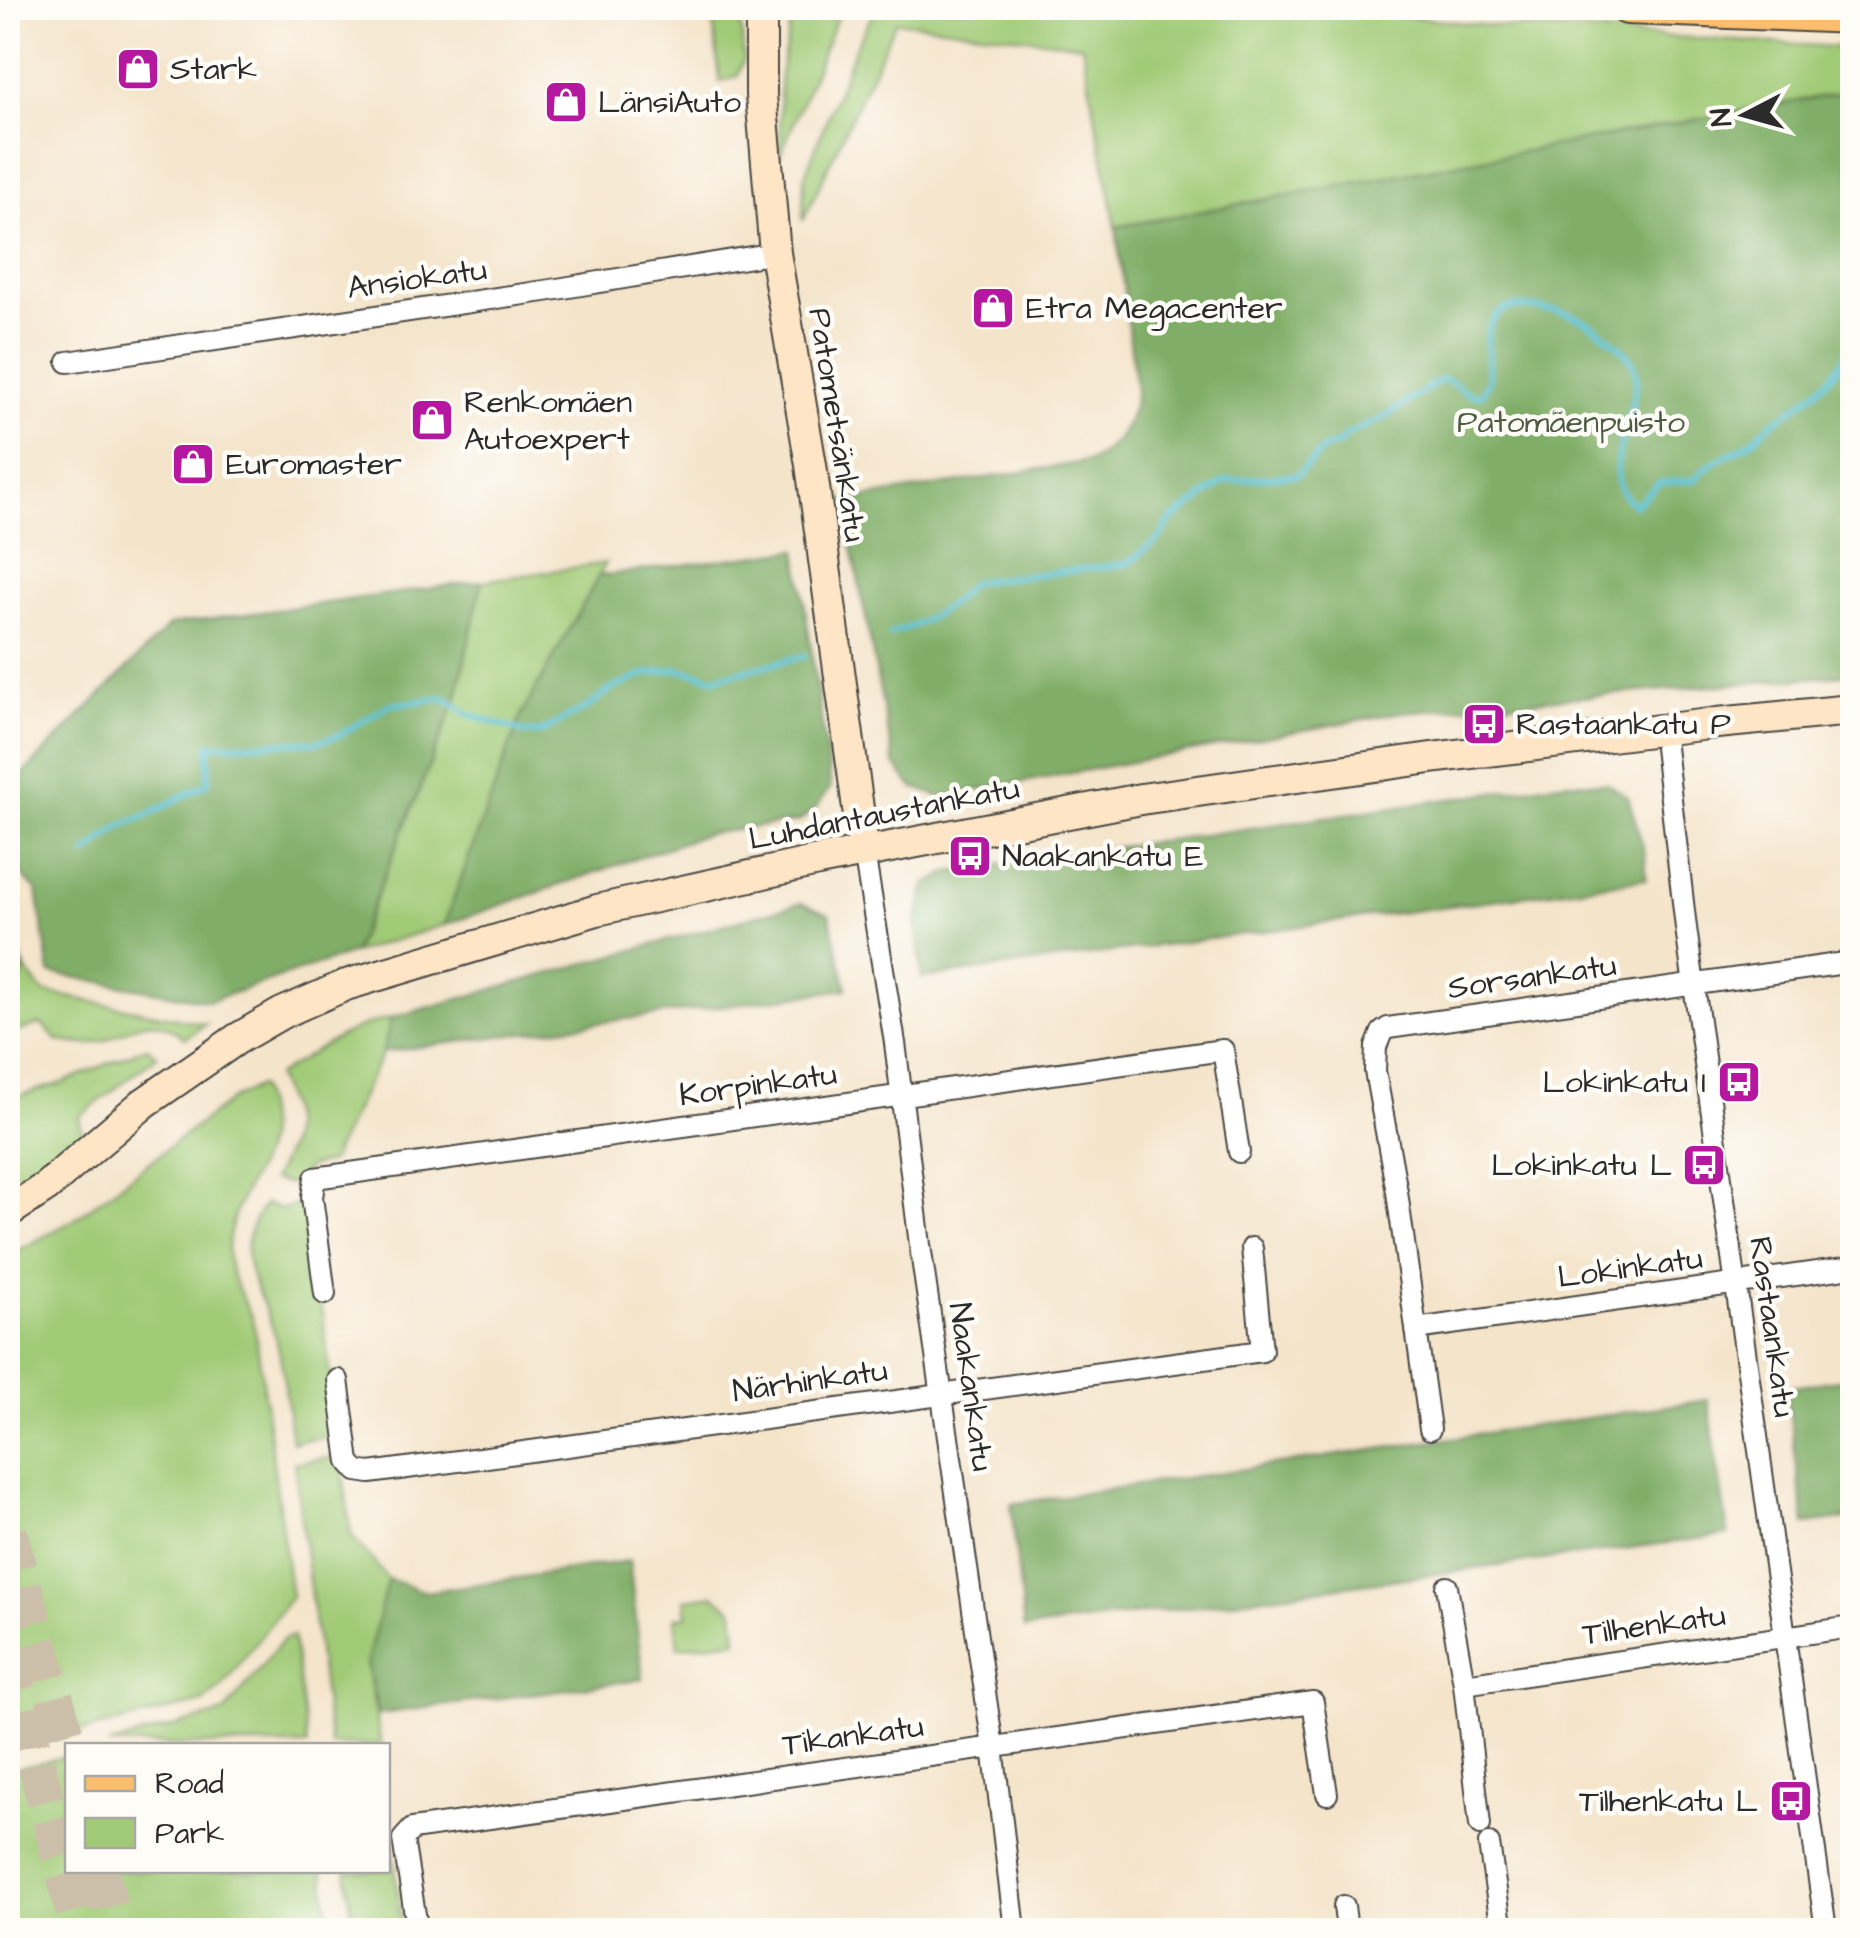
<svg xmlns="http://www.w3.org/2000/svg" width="1860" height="1938" font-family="'Architects Daughter',sans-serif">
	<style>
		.green { fill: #a0ca76; stroke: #667a50; stroke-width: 2.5 }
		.forest { fill: #80ae67; stroke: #566c49; stroke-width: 2.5 }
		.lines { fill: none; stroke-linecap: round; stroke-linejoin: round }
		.stream { stroke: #54bfd0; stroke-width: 6 }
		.highway-tunnel { stroke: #ccbfaa; stroke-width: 38; stroke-dasharray: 38 19; stroke-linecap: butt }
		.street-casing { stroke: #494743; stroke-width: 24 }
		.secondary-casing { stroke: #494743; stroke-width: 34 }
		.primary-casing { stroke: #494743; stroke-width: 36 }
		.street { stroke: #fff; stroke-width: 20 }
		.secondary { stroke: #fde5c5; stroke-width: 30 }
		.primary { stroke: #fabe6e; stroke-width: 32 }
		.labels { text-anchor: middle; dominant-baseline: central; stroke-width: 9; stroke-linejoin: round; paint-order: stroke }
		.poi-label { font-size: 32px; fill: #2b2b2b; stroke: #fdfcf7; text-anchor: start }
		.street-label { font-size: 32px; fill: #2b2b2b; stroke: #fdfcf7 }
		.park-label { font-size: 32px; fill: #4e5b42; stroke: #fdfcf7 }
	</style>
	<rect width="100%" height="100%" fill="#fdfcf7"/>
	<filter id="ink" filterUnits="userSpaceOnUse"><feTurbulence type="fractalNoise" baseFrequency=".01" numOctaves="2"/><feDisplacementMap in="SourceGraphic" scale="20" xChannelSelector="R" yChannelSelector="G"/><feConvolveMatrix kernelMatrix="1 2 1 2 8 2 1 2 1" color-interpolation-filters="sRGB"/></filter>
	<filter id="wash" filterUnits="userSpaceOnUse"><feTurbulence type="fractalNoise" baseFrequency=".0048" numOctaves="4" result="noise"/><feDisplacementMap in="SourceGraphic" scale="40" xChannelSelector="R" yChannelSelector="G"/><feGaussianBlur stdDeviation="2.25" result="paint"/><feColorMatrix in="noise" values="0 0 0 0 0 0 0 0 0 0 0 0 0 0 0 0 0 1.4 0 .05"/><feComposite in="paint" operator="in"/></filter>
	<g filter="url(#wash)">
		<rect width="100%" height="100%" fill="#f4e4ca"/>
		<g class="green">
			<path d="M712,8H740L744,60L737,76L720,82Z"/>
			<path d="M794,8H841L780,156V74Z"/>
			<path d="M876,8H1340L1481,25L1852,48V91L1116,227L1082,45L896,21L803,221L804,177L854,50Z"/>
			<path d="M606,563L521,716L444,925L353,953L456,700L482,581Z"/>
			<path d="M26,970L43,992L206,1024L185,1038C141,1003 132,1037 90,1044C81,1045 68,1042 58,1041L41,1024L8,1034V1000Z"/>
			<path d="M391,1018L383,1052L330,1162L311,1166L292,1184L272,1180C297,1133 297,1126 276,1076C312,1054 348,1026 391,1018Z"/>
			<path d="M147,1047L157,1056L79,1117L83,1137L32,1181L8,1192V1099L62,1083Z"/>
			<path d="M259,1086C287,1162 234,1177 228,1247C226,1274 243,1295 252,1319C256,1331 257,1345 259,1357L291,1597L221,1687L202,1702L8,1750V1256L74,1220L232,1099Z"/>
			<path d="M308,1202L338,1435L292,1442C287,1409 285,1374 277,1342C270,1311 245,1278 247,1246C248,1230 256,1216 265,1204L282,1209Z"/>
			<path d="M341,1456L351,1535L388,1579L367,1662L381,1745H330L294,1463Z"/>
			<path d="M714,1595L734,1611L737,1640L678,1647L675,1618L687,1616L685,1599Z"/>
			<path d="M293,1636L307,1745H108L224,1713L283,1639Z"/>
			<path d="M67,1756L68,1870L323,1871L330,1930H8V1771Z"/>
			<path d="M393,1851L402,1930H354L346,1871L388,1870V1852Z"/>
		</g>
		<g class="forest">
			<path d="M1852,91V674L1402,712L941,797L912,787L894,763L843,501L1091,461C1119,445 1132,422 1136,390L1116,227Z"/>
			<path d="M797,550L831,787L816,808L800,821L706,834L444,925L521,716L599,576Z"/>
			<path d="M482,581L456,700L353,953L209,1001L50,973L37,891L8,861V789L170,625Z"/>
			<path d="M1566,782L1607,783L1628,797L1645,854L1646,879L922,978L916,922L926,885L949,872Z"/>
			<path d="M801,903L829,914L847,989L383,1052L391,1018Z"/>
			<path d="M8,931L26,970L8,1000Z"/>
			<path d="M1852,1378V1518L1805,1524L1786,1388Z"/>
			<path d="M1708,1400L1728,1535L1024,1629L1011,1504Z"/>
			<path d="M629,1561L643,1679L378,1714L367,1662L388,1579L426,1592Z"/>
		</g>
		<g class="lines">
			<g class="stream">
				<path d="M890,634C925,623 948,609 973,582L1127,564L1160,538L1170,521L1225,481L1297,475L1326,447L1340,444L1346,435L1382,419L1442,379C1458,381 1463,397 1481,395C1501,370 1475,338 1497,315C1510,302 1531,308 1548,310C1572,313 1584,319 1603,333C1615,343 1629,352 1634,367C1647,403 1589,475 1635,505L1659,483L1695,480C1706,462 1729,456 1746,445C1757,438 1765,427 1776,420C1809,399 1843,375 1852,335"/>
				<path d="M86,854L120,826L146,816L208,783L209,745L316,742L338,736L389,705L445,698L470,715L526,733H540L591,705L611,689L647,674L678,669L714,678L805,656"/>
			</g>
		</g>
	</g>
	<g filter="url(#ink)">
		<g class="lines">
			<g class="highway-tunnel">
				<path d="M8,1532L68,1746"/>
				<path d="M8,1654L79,1930"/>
				<path d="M100,1870L115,1930"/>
			</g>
			<g class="street-casing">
				<g id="street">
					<path d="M68,362L551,290L775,253"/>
					<path d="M1663,730L1686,928L1826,1930"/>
					<path d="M864,852L895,1043L920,1245L993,1747L1015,1930"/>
					<path d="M325,1294L312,1197L315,1178L1223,1050L1239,1152"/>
					<path d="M1416,1329L1852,1267"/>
					<path d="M338,1380L349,1462L357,1471L370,1473L1262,1351L1252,1248"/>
					<path d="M1430,1429L1397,1192L1375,1071L1376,1047L1382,1032L1388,1028L1852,962"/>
					<path d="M1447,1587L1464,1684L1480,1825"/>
					<path d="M1464,1684L1852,1627"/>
					<path d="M1489,1844L1502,1930"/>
					<path d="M1344,1906L1347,1930"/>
					<path d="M417,1927L403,1839L412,1829L1313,1702L1327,1794"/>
				</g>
			</g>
			<g class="secondary-casing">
				<g id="secondary">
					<path d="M761,8V95L775,253L811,465L864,852"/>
					<path d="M8,1212L46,1187L144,1103L237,1039L282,1013L346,985L597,910L818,861L1141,799L1431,758L1717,723L1852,710"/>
				</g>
			</g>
			<g class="primary-casing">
				<path id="primary" d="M1627,8L1852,17"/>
			</g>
			<use href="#street" class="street"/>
			<use href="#secondary" class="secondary"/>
			<use href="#primary" class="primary"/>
		</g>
	</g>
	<defs>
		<g id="shop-square" transform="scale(2.25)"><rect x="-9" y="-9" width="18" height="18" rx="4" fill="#b5179e" stroke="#fdfcf7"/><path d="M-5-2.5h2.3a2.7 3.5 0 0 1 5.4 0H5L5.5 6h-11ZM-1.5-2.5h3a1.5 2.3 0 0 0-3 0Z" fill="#fff"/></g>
		<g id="bus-square" transform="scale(2.25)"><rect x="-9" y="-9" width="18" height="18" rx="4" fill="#b5179e" stroke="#fdfcf7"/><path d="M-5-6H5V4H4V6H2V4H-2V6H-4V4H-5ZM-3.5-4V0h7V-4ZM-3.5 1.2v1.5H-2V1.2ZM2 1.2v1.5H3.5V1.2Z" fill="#fff"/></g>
	</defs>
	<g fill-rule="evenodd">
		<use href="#shop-square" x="138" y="69"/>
		<use href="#shop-square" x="566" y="102"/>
		<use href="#shop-square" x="993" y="308"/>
		<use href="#shop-square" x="432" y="420"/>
		<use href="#shop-square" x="193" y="464"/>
		<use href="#bus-square" x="1484" y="724"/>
		<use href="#bus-square" x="970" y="856"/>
		<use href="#bus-square" x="1739" y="1082"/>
		<use href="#bus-square" x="1704" y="1165"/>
		<use href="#bus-square" x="1791" y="1801"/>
	</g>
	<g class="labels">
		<g class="poi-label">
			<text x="170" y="69">Stark</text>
			<text x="598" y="102">LänsiAuto</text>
			<text x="1026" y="308">Etra Megacenter</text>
			<text x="464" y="402">Renkomäen<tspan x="464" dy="37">Autoexpert</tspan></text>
			<text x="226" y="464">Euromaster</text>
			<text x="1516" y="724">Rastaankatu P</text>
			<text x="1002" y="856">Naakankatu E</text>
			<text x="1706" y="1082" text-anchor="end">Lokinkatu I</text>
			<text x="1672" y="1165" text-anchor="end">Lokinkatu L</text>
			<text x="1758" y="1801" text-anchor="end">Tilhenkatu L</text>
		</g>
		<g class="street-label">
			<text transform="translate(417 279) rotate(-8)">Ansiokatu</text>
			<text transform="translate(837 425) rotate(81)">Patometsänkatu</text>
			<text transform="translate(884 814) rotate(-11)">Luhdantaustankatu</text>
			<text transform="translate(1532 977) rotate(-8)">Sorsankatu</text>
			<text transform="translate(758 1085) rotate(-8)">Korpinkatu</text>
			<text transform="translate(1630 1268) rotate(-8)">Lokinkatu</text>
			<text transform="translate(1772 1327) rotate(82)">Rastaankatu</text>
			<text transform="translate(810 1381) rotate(-8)">Närhinkatu</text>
			<text transform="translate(971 1387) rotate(82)">Naakankatu</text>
			<text transform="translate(1654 1625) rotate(-8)">Tilhenkatu</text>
			<text transform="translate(853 1736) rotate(-8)">Tikankatu</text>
		</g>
		<g class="park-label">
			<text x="1571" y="422">Patomäenpuisto</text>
		</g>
	</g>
	<rect width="1860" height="1938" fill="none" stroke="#fdfcf7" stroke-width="40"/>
	<rect x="65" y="1743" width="325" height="130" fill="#fdfcf7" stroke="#a9a8a5" stroke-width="2.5"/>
	<rect x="85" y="1776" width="50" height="15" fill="#fabe6e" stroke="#a9a8a5" stroke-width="2.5"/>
	<text x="155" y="1793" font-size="30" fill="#2b2b2b">Road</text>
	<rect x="85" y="1818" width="50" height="30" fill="#a0ca76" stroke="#a9a8a5" stroke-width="2.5"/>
	<text x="155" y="1843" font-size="30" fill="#2b2b2b">Park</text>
	<g transform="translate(1745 115) rotate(264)" stroke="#fdfcf7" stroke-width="8" paint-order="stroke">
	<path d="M0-8L18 38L0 25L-18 38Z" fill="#2b2b2b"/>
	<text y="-15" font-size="28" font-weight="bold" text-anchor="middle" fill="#2b2b2b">N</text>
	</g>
</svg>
